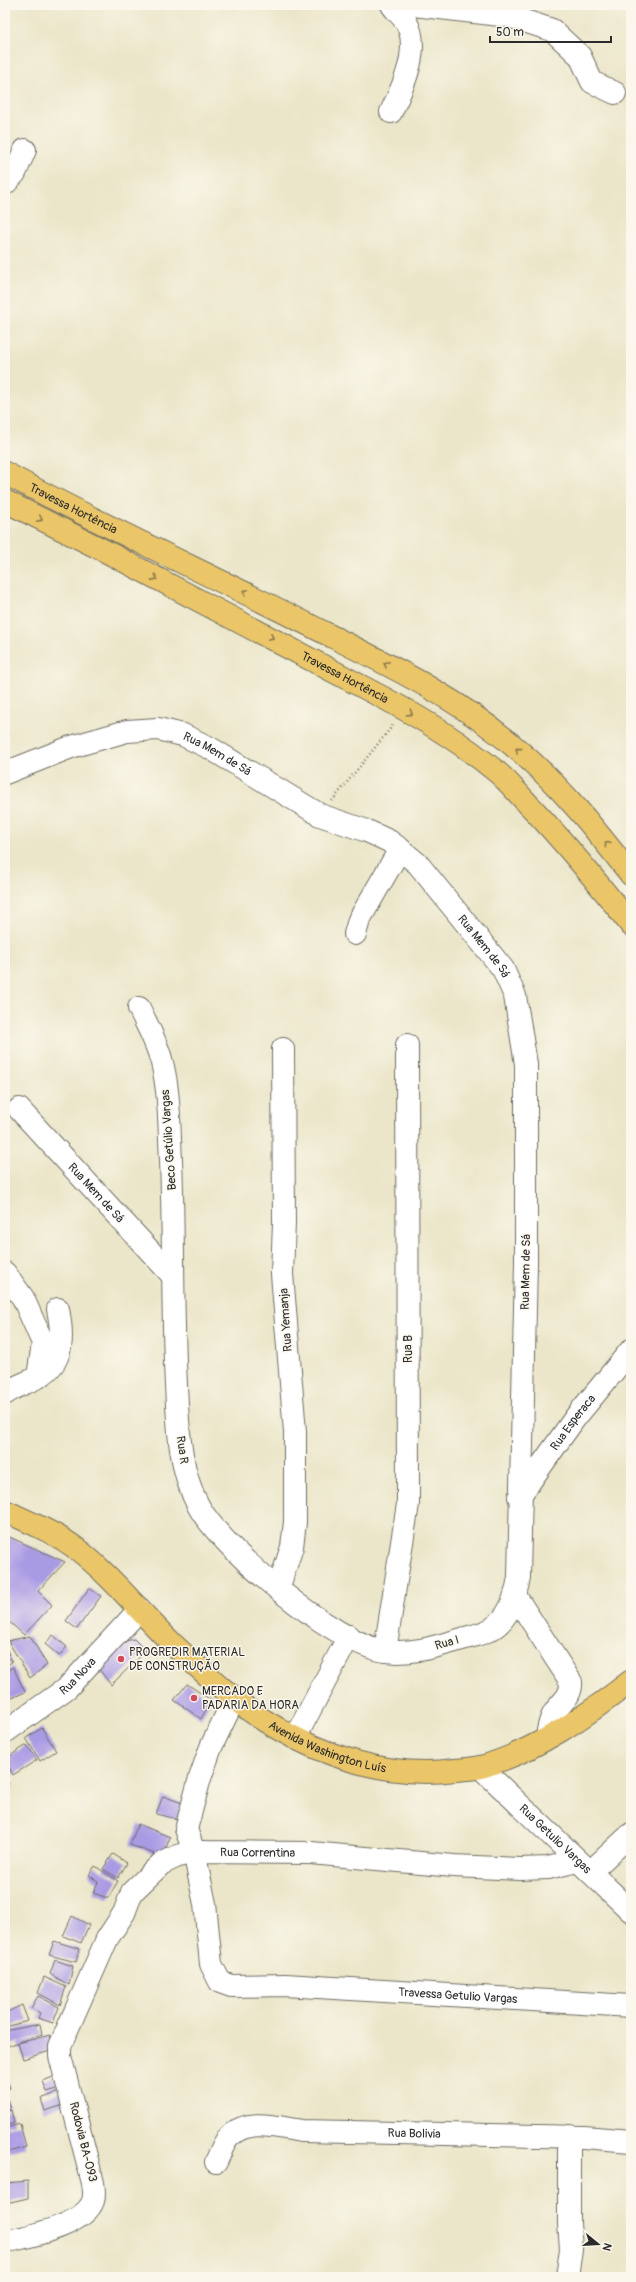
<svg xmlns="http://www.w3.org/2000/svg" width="636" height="2282" font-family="Pangolin,sans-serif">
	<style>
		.building { fill: #a99ae4 }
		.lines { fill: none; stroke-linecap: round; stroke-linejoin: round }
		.minor-casing { stroke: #6e6c62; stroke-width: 24 }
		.major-casing { stroke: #6e6c62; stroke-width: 24 }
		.path { stroke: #6e6c62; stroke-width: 2.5; stroke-dasharray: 1 3; stroke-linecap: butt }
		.minor { stroke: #fff; stroke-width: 22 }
		.major { stroke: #ebc669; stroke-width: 22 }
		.oneway { stroke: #8b784a }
		.poi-dot { fill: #d1495b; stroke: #fbf7ec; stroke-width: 1.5 }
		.labels { text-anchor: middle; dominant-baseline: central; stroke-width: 3; stroke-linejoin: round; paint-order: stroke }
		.street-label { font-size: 12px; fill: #2b2b2b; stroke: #fbf7ec }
		.poi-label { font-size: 12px; fill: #2b2b2b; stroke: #fbf7ec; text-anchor: start }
	</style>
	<rect width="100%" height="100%" fill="#fbf7ec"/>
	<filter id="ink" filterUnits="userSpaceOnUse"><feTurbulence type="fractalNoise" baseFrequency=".025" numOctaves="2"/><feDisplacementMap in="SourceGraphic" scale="8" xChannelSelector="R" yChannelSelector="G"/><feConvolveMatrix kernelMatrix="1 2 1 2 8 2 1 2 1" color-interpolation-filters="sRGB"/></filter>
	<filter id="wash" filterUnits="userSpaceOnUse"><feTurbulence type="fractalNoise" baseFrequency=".012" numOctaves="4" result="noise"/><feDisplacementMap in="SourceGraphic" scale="16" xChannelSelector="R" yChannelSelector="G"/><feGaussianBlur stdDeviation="0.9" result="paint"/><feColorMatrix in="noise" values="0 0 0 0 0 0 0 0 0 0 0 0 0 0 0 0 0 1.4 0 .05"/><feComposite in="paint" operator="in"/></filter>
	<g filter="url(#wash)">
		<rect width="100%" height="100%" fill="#ebe6c9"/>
		<g id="blocks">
			<g class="building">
				<path d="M5,1535L65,1562L38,1591L52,1605L24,1635L7,1620L5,1612Z"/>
				<path d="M89,1588L101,1596L77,1629L66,1621Z"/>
				<path d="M53,1635L67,1647L59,1656L45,1644Z"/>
				<path d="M30,1636L47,1665L30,1678L8,1641Z"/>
				<path d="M134,1639L146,1651L111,1685L98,1668L126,1641Z"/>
				<path d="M5,1646L12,1662L5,1666Z"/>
				<path d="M13,1667L25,1692L10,1699L5,1687V1672Z"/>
				<path d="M187,1684L211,1700L201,1719L174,1700Z"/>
				<path d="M42,1728L56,1751L40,1761L26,1738Z"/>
				<path d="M27,1745L37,1760L13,1775L5,1759Z"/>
				<path d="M5,1777L9,1784L5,1786Z"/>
				<path d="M163,1796L185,1804L181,1820L156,1814Z"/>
				<path d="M138,1824L170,1837L163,1857L130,1845Z"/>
				<path d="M113,1854L127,1863L118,1878L103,1869Z"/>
				<path d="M95,1866L118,1881L108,1898L93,1893L98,1882L89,1875Z"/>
				<path d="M72,1916L89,1925L81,1943L63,1936Z"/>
				<path d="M54,1941L80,1949L76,1962L49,1955Z"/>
				<path d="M55,1960L73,1966L69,1985L50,1974Z"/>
				<path d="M44,1977L66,1987L60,2005L38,1993Z"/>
				<path d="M38,1996L59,2007L53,2023L38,2018L40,2013L31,2008Z"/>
				<path d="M22,2005L28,2021L5,2027V2013Z"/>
				<path d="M40,2024L42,2034L5,2047V2031Z"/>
				<path d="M50,2035L54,2050L23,2059L18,2043Z"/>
				<path d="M5,2075L10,2088L5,2090Z"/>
				<path d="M58,2075L62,2087L47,2092L43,2081Z"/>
				<path d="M64,2090L70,2103L45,2111L41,2099Z"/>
				<path d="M5,2093L10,2108L5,2110Z"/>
				<path d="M11,2110L14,2123L5,2126V2112Z"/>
				<path d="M20,2124L26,2147L5,2153V2128Z"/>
				<path d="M28,2181V2198L6,2203L5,2183Z"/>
			</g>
		</g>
	</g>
	<g filter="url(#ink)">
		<use href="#blocks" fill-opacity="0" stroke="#6e6c62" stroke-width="1"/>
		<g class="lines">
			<g class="minor-casing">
				<g id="minor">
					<path d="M414,5L509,16L552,30L580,56L592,82L615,93"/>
					<path d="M391,112C402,89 422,48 406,22C402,16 396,11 392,5"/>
					<path d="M5,184L15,173L25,150"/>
					<path id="s1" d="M5,773L71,747L127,731L158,729L183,735L210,748L320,815L367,831L389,841L400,849L418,864L503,969L515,996L526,1064V1263L519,1577C516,1596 510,1617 493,1628C484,1634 472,1636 462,1639C438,1646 411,1655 385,1651C335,1644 224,1551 199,1507C179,1471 178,1425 176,1385C172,1310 174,1235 171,1160C169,1127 170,1091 161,1059C156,1041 147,1025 139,1008"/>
					<path d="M355,934L359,920L400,849"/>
					<path id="s2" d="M19,1109L173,1276"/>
					<path d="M5,1273L23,1298L43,1343L38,1377"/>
					<path d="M5,1394C15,1386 27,1383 38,1377C65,1362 63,1335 58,1309"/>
					<path id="s3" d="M519,1497L575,1418L631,1350"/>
					<path d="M278,1589L292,1547L295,1522V1432L282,1274L284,1223L283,1049"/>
					<path d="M516,1597L571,1682C572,1698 559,1703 553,1715C549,1722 548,1730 547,1737"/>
					<path d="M385,1651L408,1504L407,1045"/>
					<path id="s4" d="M235,1697L211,1747L200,1778L186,1829L194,1852L205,1904L211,1964L220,1982L231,1986L285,1985L631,2006"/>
					<path id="s5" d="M5,1732L67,1688L140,1609"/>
					<path d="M295,1738L349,1636"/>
					<path id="s6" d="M480,1767L631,1911"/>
					<path d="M590,1872L631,1834"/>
					<path id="s7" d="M216,2162C220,2154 223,2143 229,2137C248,2117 279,2128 302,2131L584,2137L631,2141"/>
					<path id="s8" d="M5,2242C28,2236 84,2226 93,2201C95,2195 94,2189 93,2183L60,2056V2046L107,1939L124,1913L132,1892L161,1864L178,1856L194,1852L311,1853L454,1866L520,1869L548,1868L577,1861"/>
					<path d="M567,2277L571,2249L569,2224V2136"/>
				</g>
			</g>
			<g class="major-casing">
				<g id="major">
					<path id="s9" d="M5,473C110,530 220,579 327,634C393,667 461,700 517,749C561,786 596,830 631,875"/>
					<path id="s10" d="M5,501L105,551L380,696C420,717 462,743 497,772C509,782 520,796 531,807C567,845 599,884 631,925"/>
					<path id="s11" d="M5,1511C29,1522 56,1533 77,1549C114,1578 143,1616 177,1648C203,1671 236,1703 265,1721C321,1756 389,1779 455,1770C463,1769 473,1769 481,1767C536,1751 586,1716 631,1681"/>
				</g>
			</g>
			<path class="path" d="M332,801L394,724"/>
			<use href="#minor" class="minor"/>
			<use href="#major" class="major"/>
		</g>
		<defs><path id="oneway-chevron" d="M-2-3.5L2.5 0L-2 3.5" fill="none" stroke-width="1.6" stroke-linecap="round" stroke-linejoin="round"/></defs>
		<g class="oneway">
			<use href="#oneway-chevron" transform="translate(40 519) rotate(26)"/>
			<use href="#oneway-chevron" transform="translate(155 578) rotate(29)"/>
			<use href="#oneway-chevron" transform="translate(245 592) rotate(-154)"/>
			<use href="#oneway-chevron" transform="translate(271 637) rotate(26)"/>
			<use href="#oneway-chevron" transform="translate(386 664) rotate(-153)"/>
			<use href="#oneway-chevron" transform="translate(410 713) rotate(33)"/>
			<use href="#oneway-chevron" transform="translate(518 750) rotate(-139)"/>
			<use href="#oneway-chevron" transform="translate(607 844) rotate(-128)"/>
		</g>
	</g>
	<g class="poi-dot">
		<circle cx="121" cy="1659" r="4"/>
		<circle cx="194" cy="1698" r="4"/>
	</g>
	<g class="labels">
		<g class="street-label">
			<text stroke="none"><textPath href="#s9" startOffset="77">Travessa Hortência</textPath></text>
			<text stroke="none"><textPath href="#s10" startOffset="383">Travessa Hortência</textPath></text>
			<text stroke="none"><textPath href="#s1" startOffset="225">Rua Mem de Sá</textPath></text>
			<text stroke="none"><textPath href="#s1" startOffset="561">Rua Mem de Sá</textPath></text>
			<text transform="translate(169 1140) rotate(-94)">Beco Getúlio Vargas</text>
			<text stroke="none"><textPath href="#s2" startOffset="114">Rua Mem de Sá</textPath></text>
			<text transform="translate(526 1272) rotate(-89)">Rua Mem de Sá</text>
			<text transform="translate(286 1320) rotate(-94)">Rua Yemanja</text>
			<text transform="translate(408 1349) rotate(-90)">Rua B</text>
			<text stroke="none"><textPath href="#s3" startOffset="92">Rua Esperaca</textPath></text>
			<text transform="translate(182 1450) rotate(82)">Rua R</text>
			<text transform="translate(447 1643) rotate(-16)">Rua I</text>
			<text stroke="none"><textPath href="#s5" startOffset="92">Rua Nova</textPath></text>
			<text stroke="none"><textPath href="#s11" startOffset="405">Avenida Washington Luís</textPath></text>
			<text stroke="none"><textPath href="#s6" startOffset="104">Rua Getulio Vargas</textPath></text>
			<text stroke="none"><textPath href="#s8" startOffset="569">Rua Correntina</textPath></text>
			<text stroke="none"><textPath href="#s4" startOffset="538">Travessa Getulio Vargas</textPath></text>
			<text stroke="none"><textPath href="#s7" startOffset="217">Rua Bolivia</textPath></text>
			<text transform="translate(83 2142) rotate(76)">Rodovia BA-093</text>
		</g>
		<g class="poi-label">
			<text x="129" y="1652">PROGREDIR MATERIAL<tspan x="129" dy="14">DE CONSTRUÇÃO</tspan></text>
			<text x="202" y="1691">MERCADO E<tspan x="202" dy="14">PADARIA DA HORA</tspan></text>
		</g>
	</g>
	<rect width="636" height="2282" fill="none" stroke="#fbf7ec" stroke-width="20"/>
	<g transform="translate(598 2244) rotate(108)" stroke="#fbf7ec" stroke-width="3" paint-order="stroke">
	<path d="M0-3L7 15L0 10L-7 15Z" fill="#2b2b2b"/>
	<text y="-6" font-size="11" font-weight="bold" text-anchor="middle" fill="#2b2b2b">N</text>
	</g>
	<path d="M490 36v6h121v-6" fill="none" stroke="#2b2b2b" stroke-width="2"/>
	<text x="496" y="36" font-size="12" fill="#2b2b2b" stroke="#fbf7ec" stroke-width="3" paint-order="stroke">50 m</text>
</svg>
